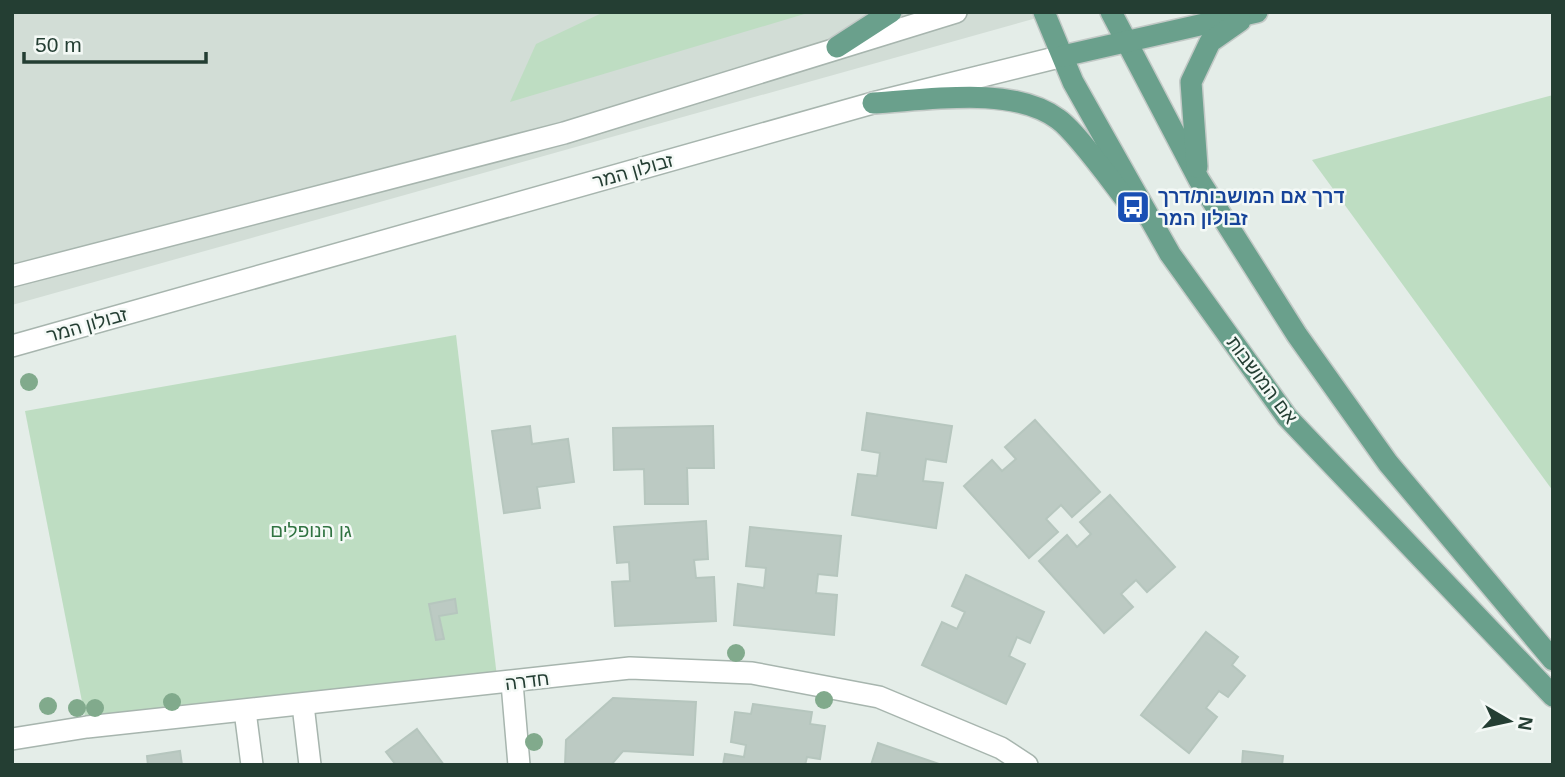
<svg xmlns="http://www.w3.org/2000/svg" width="1565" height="777" font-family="Arial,Heebo,sans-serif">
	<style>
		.built { fill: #d2ddd6 }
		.green { fill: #beddc2 }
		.building { fill: #bccac3; stroke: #b6c6be; stroke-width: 2 }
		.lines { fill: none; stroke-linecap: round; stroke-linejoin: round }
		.minor-casing { stroke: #a7b5ae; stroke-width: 24 }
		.major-casing { stroke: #c2c9c6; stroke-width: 24 }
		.minor { stroke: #fff; stroke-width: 21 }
		.major { stroke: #6aa08c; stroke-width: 21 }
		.tree { fill: #81aa8c }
		.labels { text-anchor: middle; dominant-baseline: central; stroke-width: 5; stroke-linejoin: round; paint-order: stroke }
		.street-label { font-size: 19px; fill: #243e33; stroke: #f4f9f6 }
		.transit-label { font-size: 19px; font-weight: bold; fill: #164399; stroke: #f4f9f6; text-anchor: start }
		.park-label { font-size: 19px; fill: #307341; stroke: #f4f9f6 }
	</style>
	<rect width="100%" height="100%" fill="#e4ede8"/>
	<path class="built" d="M12,12H1058L12,305Z"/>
	<g class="green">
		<path d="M604,12H811L510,102L536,44Z"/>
		<path d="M1553,95V491L1312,160Z"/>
		<path d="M456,335L498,685L87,727L25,411Z"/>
	</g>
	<g class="building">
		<path d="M867,413L952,426L946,462L926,459L923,481L943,483L936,528L852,515L858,474L877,476L880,453L862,450Z"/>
		<path d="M1035,420L1100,492L1072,517L1061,505L1046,519L1058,532L1029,558L964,486L992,460L1002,471L1016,459L1005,447Z"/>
		<path d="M530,426L532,444L568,439L574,482L537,487L540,508L504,513L492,431Z"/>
		<path d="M713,426L714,468H687L688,504H645L644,469L614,470L613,428Z"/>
		<path d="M1110,495L1175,567L1147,592L1136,580L1121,594L1133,607L1104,633L1039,561L1067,535L1077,547L1091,534L1080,522Z"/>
		<path d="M706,521L708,559L694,560L696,578L714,577L716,621L615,626L612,582L630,581L629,562L617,563L614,527Z"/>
		<path d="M750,527L841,536L837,576L818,574L816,593L837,595L834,635L734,625L738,584L764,588L766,568L746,566Z"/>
		<path d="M966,575L1044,612L1030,643L1017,637L1009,656L1025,664L1006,704L922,665L942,622L957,629L965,612L952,606Z"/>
		<path d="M455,599L457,613L439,616L444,639L436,640L429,604Z"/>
		<path d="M1206,632L1238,657L1232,665L1245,676L1228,697L1219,691L1206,708L1217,717L1189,753L1141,715Z"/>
		<path d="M613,698L696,702L693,755L623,751L611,765H565L566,740Z"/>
		<path d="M753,704L812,712L810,724L825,726L820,759L807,757L805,765H723L725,754L744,757L746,745L731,742L735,712L751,714Z"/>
		<path d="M417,729L444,765H396L386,752Z"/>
		<path d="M878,743L942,765H871Z"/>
		<path d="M180,751L182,765H148L147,756Z"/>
		<path d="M1243,751L1283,756L1282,765H1242Z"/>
	</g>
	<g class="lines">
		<g class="minor-casing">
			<g id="minor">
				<path d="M12,276L564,133L956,12"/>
				<path d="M12,346L873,103L1063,56"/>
				<path d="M512,683L519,765"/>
				<path d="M303,705L310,765"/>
				<path d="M245,711L252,765"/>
				<path d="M12,739L87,727L630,668L752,673L879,697L1001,748L1027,765"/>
			</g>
		</g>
		<g class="major-casing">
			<g id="major">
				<path d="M1044,12L1073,82L1170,254L1287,417L1553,696"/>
				<path d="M1111,12L1199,180L1297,335L1388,463L1553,660"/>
				<path d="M837,47L891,12"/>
				<path d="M1063,56L1257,12"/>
				<path d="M873,103C928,100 1011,85 1058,119C1078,133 1116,188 1134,210"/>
				<path d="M1197,167L1191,82L1210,42L1240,21"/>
			</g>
		</g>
		<use href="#minor" class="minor"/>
		<use href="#major" class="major"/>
	</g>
	<g class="tree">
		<circle cx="29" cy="382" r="9"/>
		<circle cx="736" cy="653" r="9"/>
		<circle cx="824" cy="700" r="9"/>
		<circle cx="172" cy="702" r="9"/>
		<circle cx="48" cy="706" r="9"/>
		<circle cx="77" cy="708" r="9"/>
		<circle cx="95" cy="708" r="9"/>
		<circle cx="534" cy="742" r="9"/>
	</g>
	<defs>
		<g id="bus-square" transform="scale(1.75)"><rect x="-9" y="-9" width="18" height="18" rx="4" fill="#1a4fb4" stroke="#f4f9f6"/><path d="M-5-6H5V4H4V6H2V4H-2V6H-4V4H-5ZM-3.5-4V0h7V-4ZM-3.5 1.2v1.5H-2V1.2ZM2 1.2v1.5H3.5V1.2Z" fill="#fff"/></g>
	</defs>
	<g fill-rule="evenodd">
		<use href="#bus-square" x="1133" y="207"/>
	</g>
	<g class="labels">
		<g class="street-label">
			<text transform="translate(633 171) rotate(-16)">זבולון המר</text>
			<text transform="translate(87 325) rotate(-16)">זבולון המר</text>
			<text transform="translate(1262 380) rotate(53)">אם המושבות</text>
			<text transform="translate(527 681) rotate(-7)">חדרה</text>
		</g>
		<g class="transit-label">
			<text x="1158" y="196">דרך אם המושבות/דרך<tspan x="1158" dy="22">זבולון המר</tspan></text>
		</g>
		<g class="park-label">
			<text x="311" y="530">גן הנופלים</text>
		</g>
	</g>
	<rect width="1565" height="777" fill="none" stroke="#243e33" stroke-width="28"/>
	<g transform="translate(1509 721) rotate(99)" stroke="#f4f9f6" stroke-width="5" paint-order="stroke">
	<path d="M0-5L12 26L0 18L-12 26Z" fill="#243e33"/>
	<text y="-10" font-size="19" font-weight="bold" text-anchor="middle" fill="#243e33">N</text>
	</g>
	<path d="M24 52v10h182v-10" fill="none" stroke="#243e33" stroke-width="3.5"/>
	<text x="35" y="52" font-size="21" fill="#243e33" stroke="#f4f9f6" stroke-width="5" paint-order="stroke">50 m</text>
</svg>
